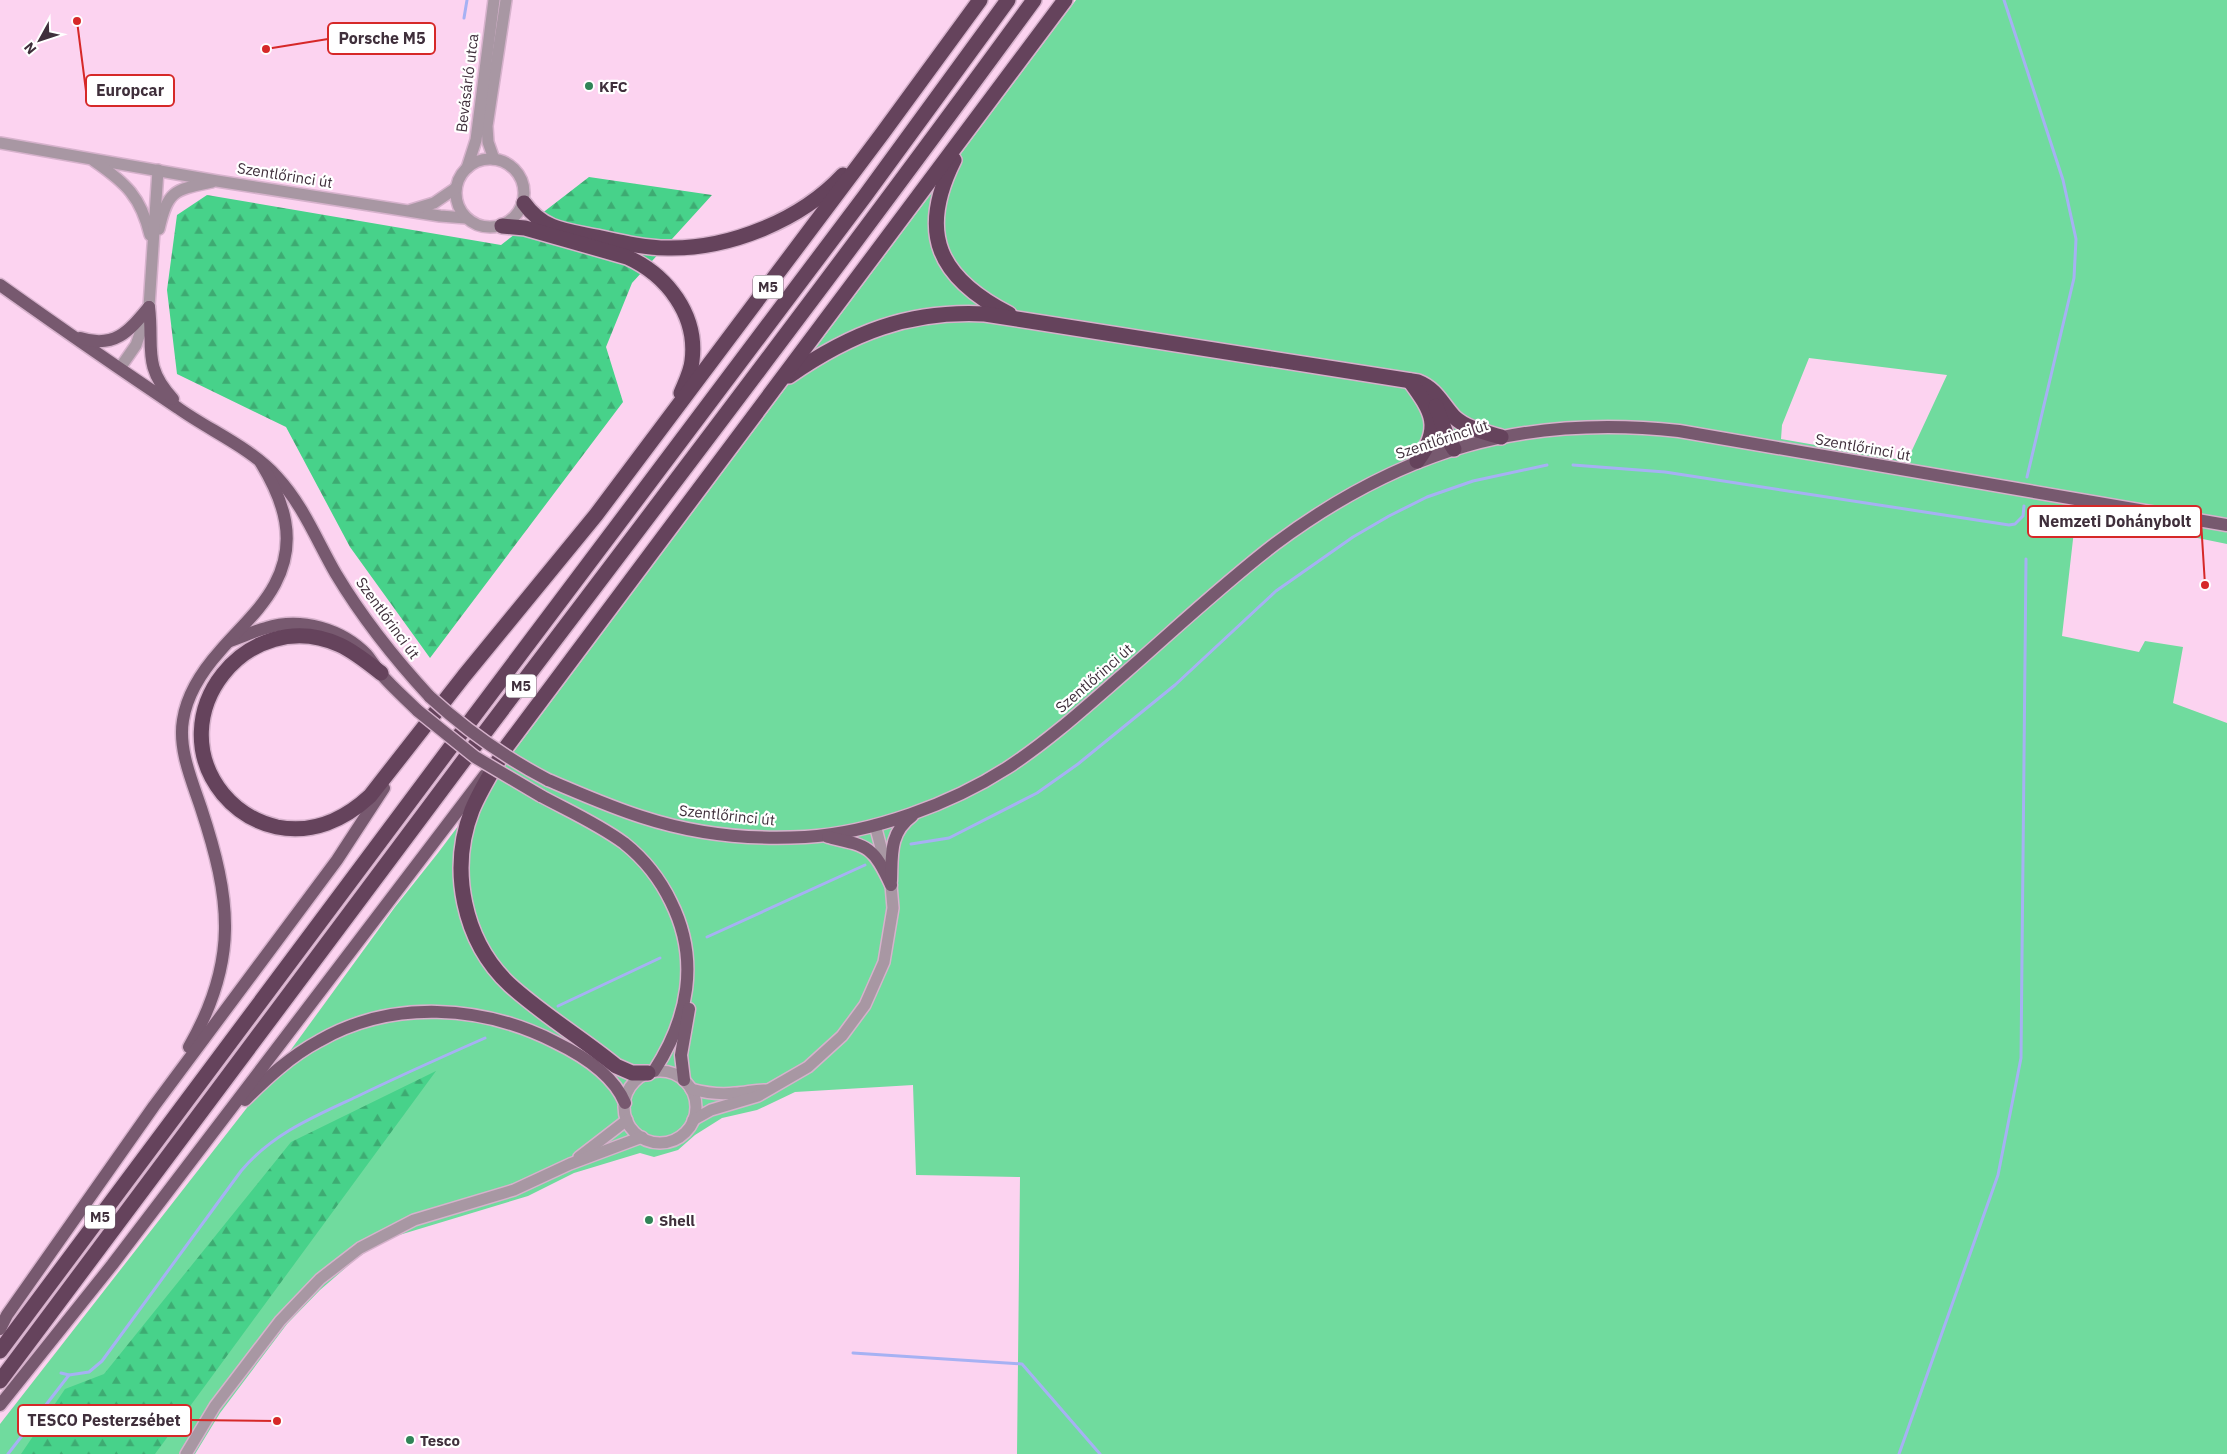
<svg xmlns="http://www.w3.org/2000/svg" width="2227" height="1454" font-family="'IBM Plex Sans',sans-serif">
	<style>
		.grass { fill: #70db9e; fill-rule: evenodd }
		.forest { fill: url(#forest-firs) }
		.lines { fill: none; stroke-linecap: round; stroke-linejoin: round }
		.stream { stroke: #a6b1f3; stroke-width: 3 }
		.minor-casing { stroke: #d6b2cc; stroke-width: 14 }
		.major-casing { stroke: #d6b2cc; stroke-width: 15 }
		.highway-casing { stroke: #d6b2cc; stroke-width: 18 }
		.minor { stroke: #a897a3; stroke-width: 11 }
		.major { stroke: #77596f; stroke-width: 12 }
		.highway { stroke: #65435c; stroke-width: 15 }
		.major-bridge-casing { stroke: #d6b2cc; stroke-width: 15; stroke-linecap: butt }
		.major-bridge { stroke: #77596f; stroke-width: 12 }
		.poi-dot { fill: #308457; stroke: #fff; stroke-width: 2 }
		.labels { text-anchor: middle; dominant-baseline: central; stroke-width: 4.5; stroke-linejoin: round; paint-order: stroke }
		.shield { fill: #fff; stroke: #796d76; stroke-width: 1 }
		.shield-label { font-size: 14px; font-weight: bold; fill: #3f2f3b }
		.street-label { font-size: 15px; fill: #3f2f3b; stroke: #fff }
		.poi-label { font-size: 15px; font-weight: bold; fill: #3f2f3b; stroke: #fff; text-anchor: start }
		.leader { fill: none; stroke: #d62828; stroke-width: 2 }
		.callout-dot { fill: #d62828; stroke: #fff; stroke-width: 2 }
		.callout { fill: #fff; stroke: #d62828; stroke-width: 2 }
		.callout-label { font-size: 16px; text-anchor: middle; font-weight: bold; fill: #3f2f3b }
	</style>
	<defs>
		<pattern id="forest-firs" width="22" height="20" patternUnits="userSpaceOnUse" patternTransform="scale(1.25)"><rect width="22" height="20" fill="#47d28a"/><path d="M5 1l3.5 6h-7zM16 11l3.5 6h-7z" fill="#3dab72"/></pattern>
	</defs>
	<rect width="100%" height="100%" fill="#fcd3f0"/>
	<path class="grass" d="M1076,0H2227V544L2076,513L2062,636L2139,652L2145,641L2183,647L2173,703L2227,723V1454H1017L1020,1177L916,1175L913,1085L795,1092L757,1110L722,1118L695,1135L678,1150L654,1157L640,1153L574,1173L528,1196L386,1239L357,1258L320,1290L287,1324L220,1413L195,1454H0V1424L253,1100L297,1060L290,1051L395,907L438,853ZM1809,358L1947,375L1907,461L1781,439L1782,425Z"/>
	<g class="forest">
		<path d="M589,177L712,195L632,283L606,347L623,402L430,658L350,547L286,427L177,374L167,290L177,215L207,195L501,245Z"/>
		<path d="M436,1071L155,1454H21L65,1389L104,1374L291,1142Z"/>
	</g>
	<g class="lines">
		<g class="stream">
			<path d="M2004,0L2063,180L2076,239L2074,278L2027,477"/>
			<path d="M464,18L467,0"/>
			<path d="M1573,465L1665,472L2009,525L2015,524L2023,516L2024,506"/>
			<path d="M911,844L949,838L1037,793L1078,764L1175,685L1276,591L1353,537L1389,516L1427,497L1473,481L1547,465"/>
			<path d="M707,937L865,865"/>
			<path d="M558,1006L660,958"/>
			<path d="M853,1353L1022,1364L1100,1454"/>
			<path d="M61,1373L69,1375"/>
			<path d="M8,1454L69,1375L89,1372L102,1361L241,1171C272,1134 313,1117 356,1097C399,1076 442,1057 485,1038"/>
			<path d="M1899,1454L1998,1175L2021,1058L2026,559"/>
		</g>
		<g class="minor-casing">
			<g id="minor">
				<path d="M0,143L217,181L440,216L466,218"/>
				<circle cx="490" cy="193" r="34"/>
				<path d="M494,159L488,142L487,126L506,0"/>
				<path d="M94,161C126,183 141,197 150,235"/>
				<path d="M467,168L476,140L494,0"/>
				<path d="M411,210L434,203L456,188"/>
				<path d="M159,229C168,190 174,190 212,182"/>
				<path d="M120,368L136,345L149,307L158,170"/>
				<circle cx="660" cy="1107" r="36"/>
				<path d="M691,1089C706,1093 720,1095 735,1093C746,1093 755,1089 767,1090"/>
				<path d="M693,1120L711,1110L758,1096L808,1067L842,1036L865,1005L884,962L893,908L891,885L875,825"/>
				<path d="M579,1157L627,1120"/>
				<path d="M186,1454L215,1406L280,1321L320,1279L360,1248L414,1220L514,1190L570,1164L642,1137"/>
			</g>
		</g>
		<g class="major-casing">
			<g id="major">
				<path d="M0,285C59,327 118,368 178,408C210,431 250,447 277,477C303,505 317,541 336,574C363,619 394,658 430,697"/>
				<path d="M149,307C154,347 142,366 173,399"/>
				<path d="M80,338C115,349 129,331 149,307"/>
				<path d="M230,641C242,637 254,631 266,628C301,617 342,629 367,655C372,661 376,668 381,674C392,687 406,699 418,711"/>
				<path d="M548,780C579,793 610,807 642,817C694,834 751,840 805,837C872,833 951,804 1007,768C1050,740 1088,705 1126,672C1175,629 1224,583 1275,544C1401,450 1523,414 1679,431L2227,525"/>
				<path d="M541,796C569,811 598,824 624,843C644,859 660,879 671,902C700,960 688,1019 654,1071"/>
				<path d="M828,837C868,846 873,846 891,885"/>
				<path d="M891,881C892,855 889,833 912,816"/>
				<path d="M189,1047C239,960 231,899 201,808C192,781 178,749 183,720C187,694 203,670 220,651C238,630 262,609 275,584C298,541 284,501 261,463"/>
				<path d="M684,1080L681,1055L689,1009"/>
				<path d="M245,1100C268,1077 291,1056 319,1041C392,999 482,1005 555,1042C582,1055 613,1074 625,1103"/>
				<path d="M0,1329L7,1315L154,1106L337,860L384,788"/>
				<path d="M0,1405L112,1265L485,775"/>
			</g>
		</g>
		<g class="highway-casing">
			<g id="highway">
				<path d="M954,160C917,234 939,278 1009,314"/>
				<path d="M524,203C543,230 566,231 597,237C620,242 644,248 668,248C730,249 801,220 843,175"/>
				<path d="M502,226L525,228L627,257C667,275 698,315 692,361C691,372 685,383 681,393"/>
				<path d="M789,376C851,333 909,310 985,314L1418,382C1436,389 1442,404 1454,417C1467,429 1485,432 1501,437"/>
				<path d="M1410,381C1432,411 1443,428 1417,461"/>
				<path d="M1436,406L1448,439L1454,449"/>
				<path d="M381,673C368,663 355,652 340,645C248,603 159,715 223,794C238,812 255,822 277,827C312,834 344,820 370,796L464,676L596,515L882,134L980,0"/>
				<path d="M648,1073H632L616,1066C582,1038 543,1015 510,985C463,941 449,869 472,810C481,788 495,767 507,746L1065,0"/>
				<path d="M0,1351L450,748L865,196L1008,0"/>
				<path d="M0,1381C156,1173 311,964 467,756C657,505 848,255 1034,0"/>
			</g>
		</g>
		<use href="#minor" class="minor"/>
		<use href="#major" class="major"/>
		<use href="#highway" class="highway"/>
		<g class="major-bridge-casing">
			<g id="major-bridge">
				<path d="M430,697C466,730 504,757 548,780"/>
				<path d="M418,711L475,757L541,796"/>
			</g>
		</g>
		<use href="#major-bridge" class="major-bridge"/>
	</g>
	<g class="poi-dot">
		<circle cx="589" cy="86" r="5"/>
		<circle cx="649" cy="1220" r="5"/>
		<circle cx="410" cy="1440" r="5"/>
	</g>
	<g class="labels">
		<g class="shield">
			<rect x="753" y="275.5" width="30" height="23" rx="4"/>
			<rect x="506" y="674.5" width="30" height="23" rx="4"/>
			<rect x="85" y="1205.5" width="30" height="23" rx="4"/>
		</g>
		<g class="shield-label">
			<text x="768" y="287">M5</text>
			<text x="521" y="686">M5</text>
			<text x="100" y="1217">M5</text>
		</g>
		<g class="street-label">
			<text transform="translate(467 83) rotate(-83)">Bevásárló utca</text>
			<text transform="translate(285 175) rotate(9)">Szentlőrinci út</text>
			<text transform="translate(1442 439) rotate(-18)">Szentlőrinci út</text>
			<text transform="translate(1863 447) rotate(10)">Szentlőrinci út</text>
			<text transform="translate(388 618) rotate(54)">Szentlőrinci út</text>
			<text transform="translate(1094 678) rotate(-41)">Szentlőrinci út</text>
			<text transform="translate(727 815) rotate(6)">Szentlőrinci út</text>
		</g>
		<g class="poi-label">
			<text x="599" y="86">KFC</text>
			<text x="659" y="1220">Shell</text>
			<text x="420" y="1440">Tesco</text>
		</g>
	</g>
	<path class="leader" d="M266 49L328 39M77 21L86 91M2205 585L2201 521M277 1421L191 1420"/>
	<g class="callout-dot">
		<circle cx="266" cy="49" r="5"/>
		<circle cx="77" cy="21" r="5"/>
		<circle cx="2205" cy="585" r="5"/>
		<circle cx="277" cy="1421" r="5"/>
	</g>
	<g class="callout">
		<rect x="328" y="23" width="107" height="31" rx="5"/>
		<rect x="86" y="75" width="88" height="31" rx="5"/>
		<rect x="2028" y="506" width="173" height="31" rx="5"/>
		<rect x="18" y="1405" width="173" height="31" rx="5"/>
	</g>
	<g class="callout-label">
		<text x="382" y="44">Porsche M5</text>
		<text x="130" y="96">Europcar</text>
		<text x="2115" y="527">Nemzeti Dohánybolt</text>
		<text x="104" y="1426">TESCO Pesterzsébet</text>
	</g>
	<g transform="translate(40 40) rotate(230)" stroke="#ffffff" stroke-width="4" paint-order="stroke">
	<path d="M0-4L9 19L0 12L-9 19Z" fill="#3f2f3b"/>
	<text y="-8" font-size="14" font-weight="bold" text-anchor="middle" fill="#3f2f3b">N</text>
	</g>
</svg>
